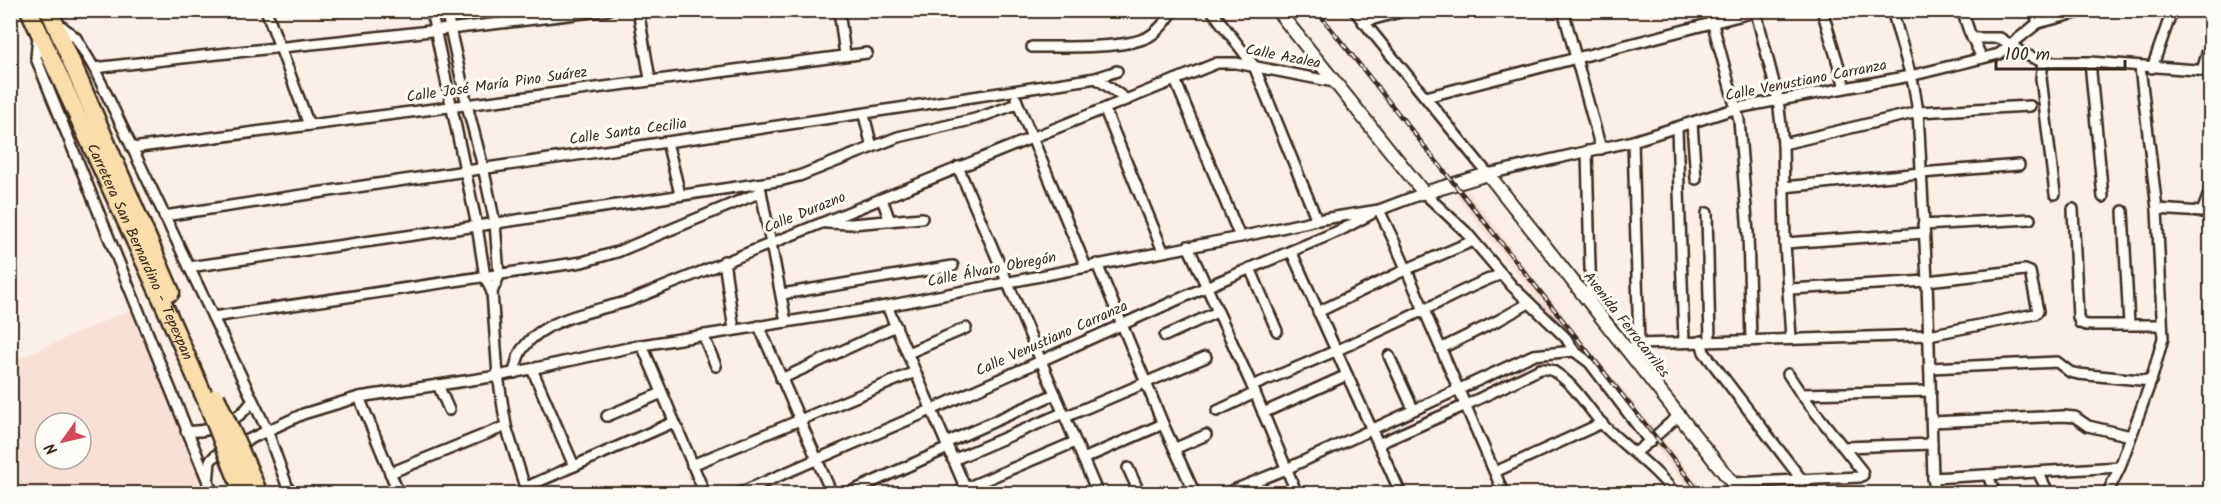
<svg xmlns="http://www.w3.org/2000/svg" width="2221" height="504" font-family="Kalam,sans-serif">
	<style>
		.built { fill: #f9e0d4; fill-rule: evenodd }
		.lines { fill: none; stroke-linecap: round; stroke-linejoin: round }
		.street-casing { stroke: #3b2a1e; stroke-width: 14 }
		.secondary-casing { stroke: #3b2a1e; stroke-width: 16 }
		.highway-casing { stroke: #3b2a1e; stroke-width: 21 }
		.street { stroke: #fdfcf7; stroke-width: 9 }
		.secondary { stroke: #fdfcf7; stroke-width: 12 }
		.highway { stroke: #f9deab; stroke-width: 16 }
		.rail-casing { stroke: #3b2a1e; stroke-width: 4.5 }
		.rail { stroke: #fdfcf7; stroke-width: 2; stroke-dasharray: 7; stroke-linecap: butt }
		.highway-bridge-casing { stroke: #3b2a1e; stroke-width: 21; stroke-linecap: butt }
		.highway-bridge { stroke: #f9deab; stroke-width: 16 }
		.labels { text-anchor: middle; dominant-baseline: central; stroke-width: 6; stroke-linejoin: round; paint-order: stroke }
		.street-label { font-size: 15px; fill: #3b2a1e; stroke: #fdfcf7 }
	</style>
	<rect width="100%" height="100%" fill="#fbefe7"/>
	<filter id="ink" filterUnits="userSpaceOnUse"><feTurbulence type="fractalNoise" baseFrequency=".0167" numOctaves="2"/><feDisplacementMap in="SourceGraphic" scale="12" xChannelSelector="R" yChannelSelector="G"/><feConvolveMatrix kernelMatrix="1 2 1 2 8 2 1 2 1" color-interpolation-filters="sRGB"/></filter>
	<g filter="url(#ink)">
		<g class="built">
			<path d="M1468,190L1533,277L1655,430L1647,436L1456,196Z"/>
			<path d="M130,310L205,493H11V362ZM45,423H81V459H45Z"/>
			<path d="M1660,436L1706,493H1692L1652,442Z"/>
		</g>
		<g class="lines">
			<g class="street-casing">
				<g id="street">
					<path d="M266,10L309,125"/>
					<path d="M431,10L477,226L485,277L492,292L498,376L506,426L527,494"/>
					<path d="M446,10L467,105L483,167L495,223L499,276L492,292"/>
					<path d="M638,10L650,79"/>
					<path d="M839,10L845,55"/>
					<path d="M1354,10L1488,174L1633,141L1737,108L1910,76L1999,54L2038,23L2088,10"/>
					<path d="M1563,10L1601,149"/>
					<path d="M1709,10L1739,120L1748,233L1751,340"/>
					<path d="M1822,10L1845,87"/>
					<path d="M1892,10L1914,87L1918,112L1927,281L1933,478L1936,494"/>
					<path d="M1962,10L1969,31L1982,58"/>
					<path d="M2034,10L2038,23"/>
					<path d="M1213,12L1254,66L1317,220"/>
					<path d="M1756,12L1778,99L1783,144L1785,243L1791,338"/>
					<path d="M1363,22L1407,10"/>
					<path d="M59,24L76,38L94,68L267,430L290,494"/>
					<path d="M38,36L36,58L213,494"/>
					<path d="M1972,38H2000L2024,54L2043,62H2090L2210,71"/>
					<path d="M1032,47C1061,47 1124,49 1148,37C1159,31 1167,20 1174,10"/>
					<path d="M2043,62L2041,78L2055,194"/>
					<path d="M2090,62L2103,197"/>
					<path d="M94,68C266,48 437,32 608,10"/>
					<path d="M2152,68L2172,11"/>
					<path d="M2202,71L2210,43"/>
					<path d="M1096,78L1127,100"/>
					<path d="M1175,80L1240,237"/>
					<path d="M1426,97L1762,10"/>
					<path d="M1016,99L1086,267"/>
					<path d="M1105,110L1163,251"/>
					<path d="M864,115L872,147"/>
					<path d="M1692,123L1696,179"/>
					<path d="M1677,128L1684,342"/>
					<path d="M1633,141L1639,344"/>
					<path d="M667,142L680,194"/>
					<path d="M1783,144L1918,112L2030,106"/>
					<path d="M132,148L867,53"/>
					<path d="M1587,151L1591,305"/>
					<path d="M958,167L1098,494"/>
					<path d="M760,186L786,322"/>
					<path d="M1784,187L1921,173L2019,165"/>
					<path d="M882,199L890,221"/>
					<path d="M2073,209L2078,317L2080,323L2086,325H2161"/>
					<path d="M2157,209L2202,212L2210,191"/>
					<path d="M1379,210L1394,241L1504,494"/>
					<path d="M2123,211L2129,325"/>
					<path d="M1707,213L1710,341"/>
					<path d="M164,216C474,168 786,127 1096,78L1117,71"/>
					<path d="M826,223L852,224L922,218"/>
					<path d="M1923,225L2030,219"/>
					<path d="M1785,243L1924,233"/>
					<path d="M1188,246L1252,386L1297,494"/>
					<path d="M1291,251L1401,494"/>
					<path d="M724,261L734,330"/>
					<path d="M1097,264L1163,424L1195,494"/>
					<path d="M189,267L477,226L783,180L799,176L898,137L975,119L1017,104"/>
					<path d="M1250,268L1277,331"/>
					<path d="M782,294L953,266"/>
					<path d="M887,306L968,494"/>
					<path d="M1318,312L1407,269L1473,241"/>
					<path d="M213,317L582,262L617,252L761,192"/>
					<path d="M759,326L832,494"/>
					<path d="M703,335L716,366"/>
					<path d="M1165,336L1217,312"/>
					<path d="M1701,341L1704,352L1802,480"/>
					<path d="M642,345L705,494"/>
					<path d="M1442,348L1499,320L1529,303"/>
					<path d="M1627,350L1639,344L1929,335L2035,314L2038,311L2030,272L2025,270L1927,281L1790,289"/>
					<path d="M908,353L966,328"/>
					<path d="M1389,356L1413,409"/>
					<path d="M1931,368L2057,362L2070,372L2078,374L2151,381"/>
					<path d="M532,369L574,466"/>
					<path d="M514,373C516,364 518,353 524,347C545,318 596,311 629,301L1217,63H1236L1334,82"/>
					<path d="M781,379L896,326"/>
					<path d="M438,385L449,410"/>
					<path d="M1252,386C1304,365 1355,343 1405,319C1438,304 1468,286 1502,274"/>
					<path d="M1801,394L1931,391"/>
					<path d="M359,397L399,494"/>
					<path d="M1217,411L1255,393"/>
					<path d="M1263,413L1347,375"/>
					<path d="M607,416L662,393"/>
					<path d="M1065,417L1206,357"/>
					<path d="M1932,422L2063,416L2075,417L2088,426L2131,436"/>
					<path d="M186,431C211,433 237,422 252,402"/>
					<path d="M946,443L1055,394"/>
					<path d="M1378,444L1466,405L1540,369C1544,369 1549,368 1553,371C1575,384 1587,408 1604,426C1627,449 1655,467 1675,494"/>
					<path d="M1844,447L1932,444"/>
					<path d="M1176,448L1206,435"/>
					<path d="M1636,452C1652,441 1664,427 1679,416"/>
					<path d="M1083,459L1163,424"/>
					<path d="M953,460L1063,413"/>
					<path d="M692,465L915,372"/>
					<path d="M1128,468L1140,494"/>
					<path d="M1495,472L1602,423"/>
					<path d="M2038,472L2049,494"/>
					<path d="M390,473L506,426"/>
					<path d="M1988,475L1995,494"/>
					<path d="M1933,478L2120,467"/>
					<path d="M1733,483L1860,477L1863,475L1862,471L1801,394L1788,374"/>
					<path d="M208,484L210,461L216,455L303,414L359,397L498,376L642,345L887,306L1240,237L1317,220L1379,210L1424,193L1466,232L1512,286L1566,338L1574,351L1590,363L1650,442"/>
					<path d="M524,488L674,422"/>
					<path d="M966,488L1075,442"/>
					<path d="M737,494L931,410L1206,287L1341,230L1371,214"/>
					<path d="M846,494L948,448"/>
					<path d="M1224,494L1286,469L1533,355L1574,351"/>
					<path d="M2107,494L2120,467L2151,381L2163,338L2157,209L2140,67"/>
				</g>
			</g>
			<g class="secondary-casing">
				<path id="secondary" d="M1277,10L1424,193L1488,174L1741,494"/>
			</g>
			<g class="highway-casing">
				<g id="highway">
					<path id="s1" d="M29,10L161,298L208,405"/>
					<path d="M49,10L171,292"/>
					<path d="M249,470L259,494"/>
					<path d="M236,476L244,494"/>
				</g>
			</g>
			<use href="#street" class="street"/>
			<use href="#secondary" class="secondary"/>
			<use href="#highway" class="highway"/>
			<g class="rail-casing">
				<path id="rail" d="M1316,10L1701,494"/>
			</g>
			<use href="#rail" class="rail"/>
			<g class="highway-bridge-casing">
				<g id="highway-bridge">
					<path d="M216,397L249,470"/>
					<path d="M208,405L236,476"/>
				</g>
			</g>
			<use href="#highway-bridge" class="highway-bridge"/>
		</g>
	</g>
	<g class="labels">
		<g class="street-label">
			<text transform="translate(1283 57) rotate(11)">Calle Azalea</text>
			<text transform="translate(1806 81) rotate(-11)">Calle Venustiano Carranza</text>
			<text transform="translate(497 85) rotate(-8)">Calle José María Pino Suárez</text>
			<text transform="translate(628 132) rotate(-8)">Calle Santa Cecilia</text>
			<text transform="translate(805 213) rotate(-22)">Calle Durazno</text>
			<text stroke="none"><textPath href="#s1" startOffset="266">Carretera San Bernardino - Tepexpan</textPath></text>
			<text transform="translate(992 270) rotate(-11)">Calle Álvaro Obregón</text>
			<text transform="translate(1626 325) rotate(52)">Avenida Ferrocarriles</text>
			<text transform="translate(1052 339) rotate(-24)">Calle Venustiano Carranza</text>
		</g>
	</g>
	<rect width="2221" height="504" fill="none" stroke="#fdfcf7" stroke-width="36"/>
	<rect x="18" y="18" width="2185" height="468" fill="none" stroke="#3b2a1e" stroke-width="2" filter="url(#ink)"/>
	<g transform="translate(63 441) rotate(236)"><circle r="28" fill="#fdfcf7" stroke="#afa8a0" stroke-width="1.5"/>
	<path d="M0-4.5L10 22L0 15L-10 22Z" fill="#d1495b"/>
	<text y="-9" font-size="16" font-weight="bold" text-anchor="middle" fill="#3b2a1e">N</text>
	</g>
	<path d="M1996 60v9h129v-9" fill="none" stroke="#3b2a1e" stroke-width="3"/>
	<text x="2005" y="60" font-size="18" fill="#3b2a1e" stroke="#fdfcf7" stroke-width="4.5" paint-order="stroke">100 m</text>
</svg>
